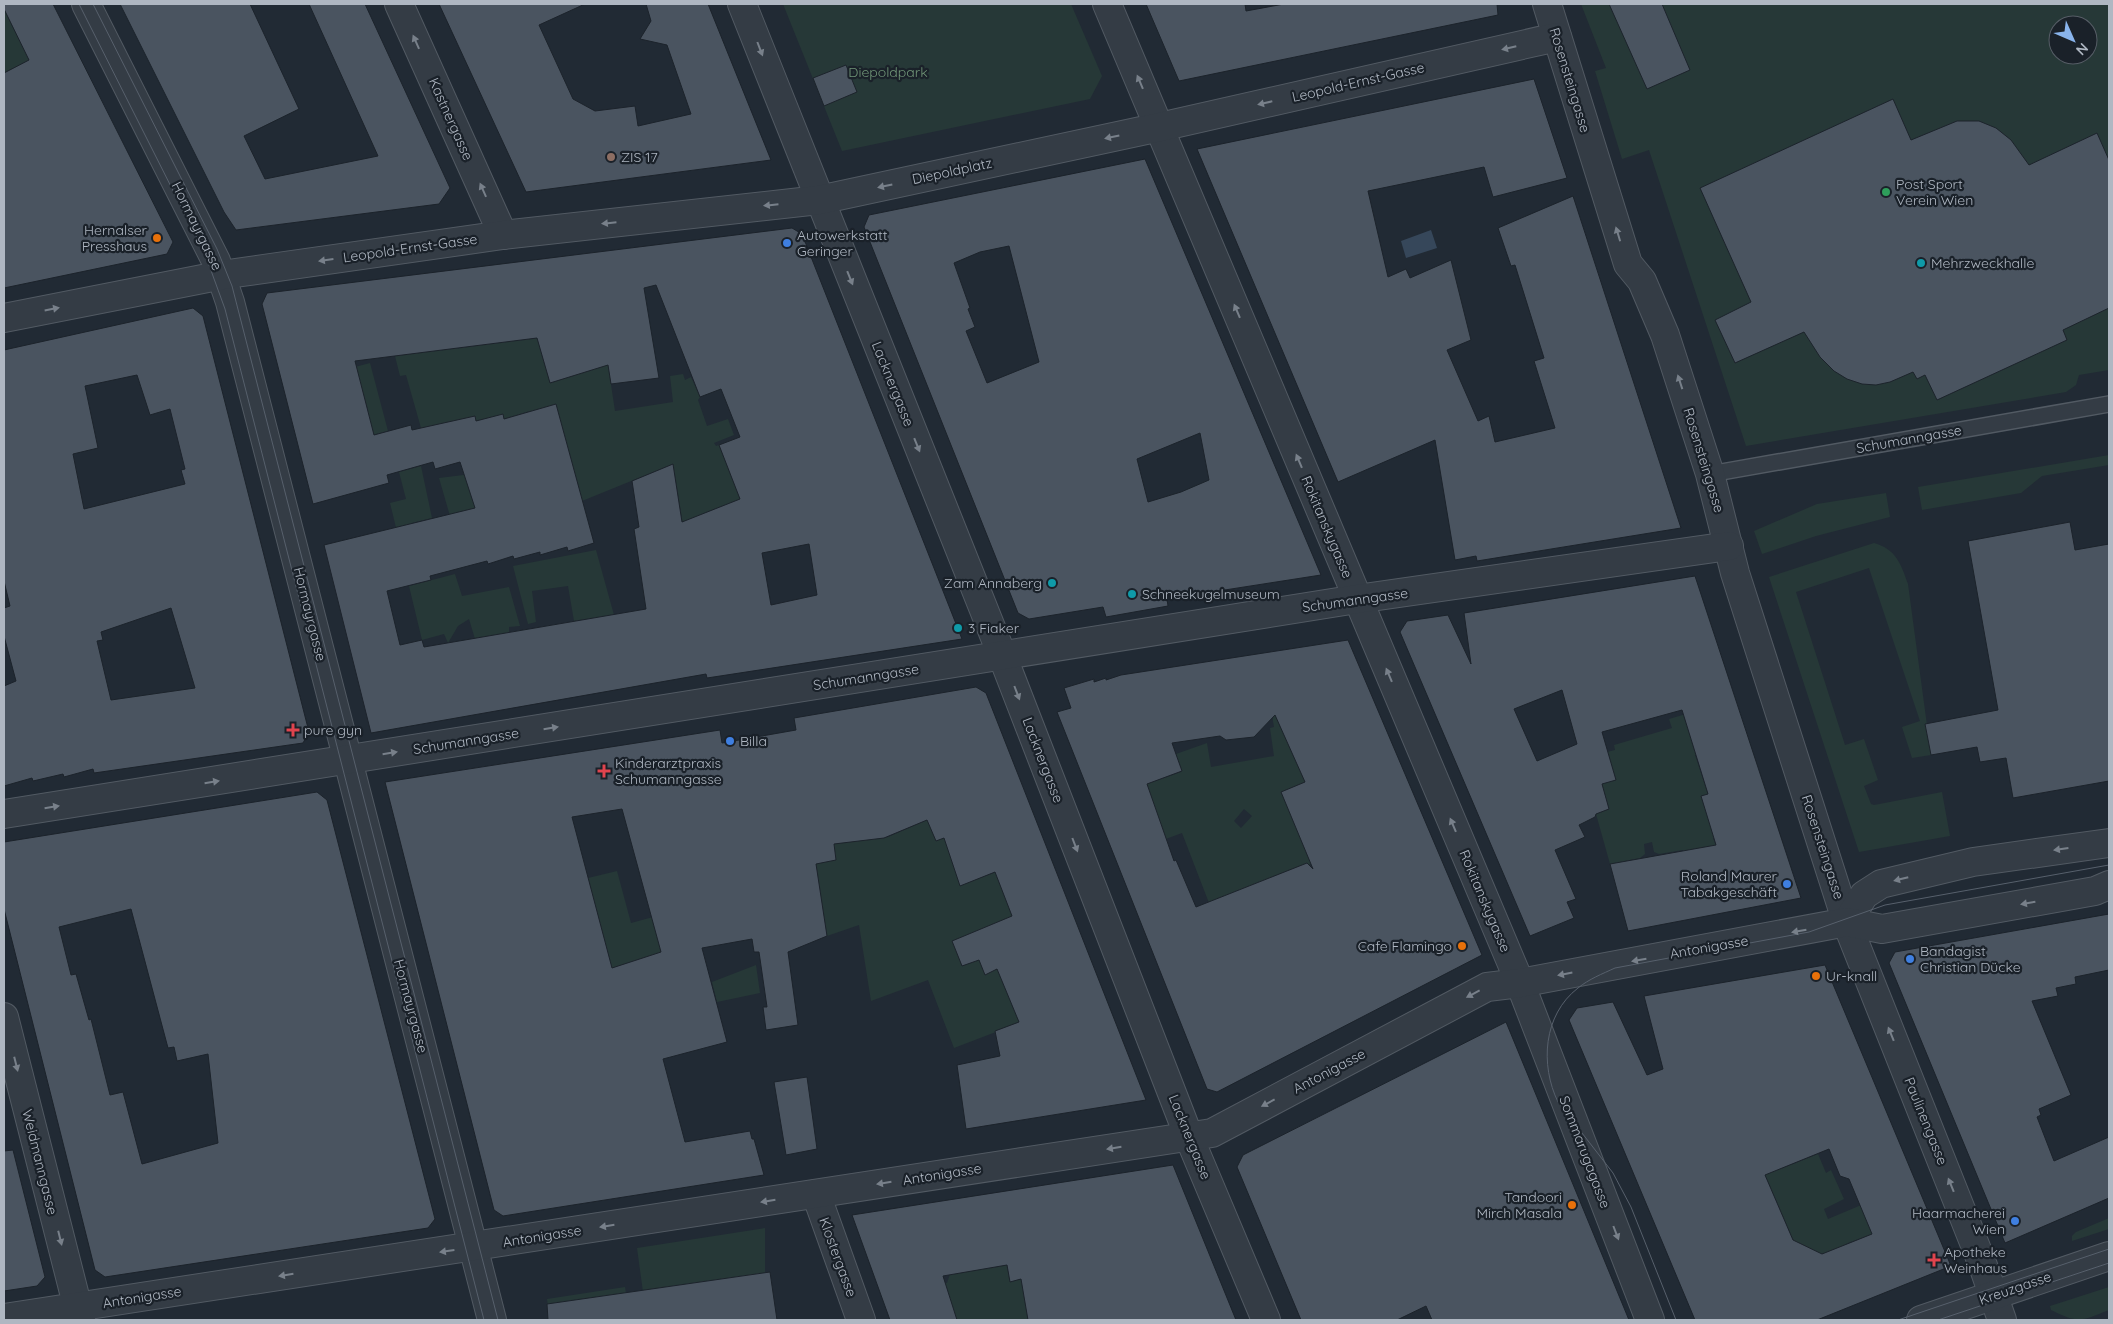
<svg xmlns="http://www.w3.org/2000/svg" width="2113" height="1324" font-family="Quicksand,sans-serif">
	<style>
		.green { fill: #263837; fill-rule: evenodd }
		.water { fill: #36475a }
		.building { fill: #4a5460; stroke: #1c232b; fill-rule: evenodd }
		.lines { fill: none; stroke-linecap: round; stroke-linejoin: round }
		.service-casing { stroke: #525a63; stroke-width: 18 }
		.minor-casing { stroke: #525a63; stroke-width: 30 }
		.tertiary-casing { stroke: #525a63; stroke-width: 30 }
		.service { stroke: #343c45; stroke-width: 15 }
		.minor { stroke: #343c45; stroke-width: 28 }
		.tertiary { stroke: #343c45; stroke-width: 28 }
		.tram { stroke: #57606c; stroke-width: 1 }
		.oneway { fill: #78808a }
		.education-dot { fill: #8d6e63; stroke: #1a2129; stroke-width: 2 }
		.leisure-dot { fill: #2e9e5b; stroke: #1a2129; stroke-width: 2 }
		.food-dot { fill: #e8710a; stroke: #1a2129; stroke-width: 2 }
		.shop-dot { fill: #3f7fe0; stroke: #1a2129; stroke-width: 2 }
		.culture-dot { fill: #0f9aa8; stroke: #1a2129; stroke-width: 2 }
		.health-dot { fill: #e0444e; stroke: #1a2129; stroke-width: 2 }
		.labels { text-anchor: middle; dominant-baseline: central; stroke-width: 4.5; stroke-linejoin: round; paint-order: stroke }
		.park-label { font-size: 14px; fill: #709577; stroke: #1a2129 }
		.street-label { font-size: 14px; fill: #afb7c2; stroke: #1a2129 }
		.poi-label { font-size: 14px; fill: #afb7c2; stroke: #1a2129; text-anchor: start }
	</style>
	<rect width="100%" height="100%" fill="#212a34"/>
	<g class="green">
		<path d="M783,4H1071L1102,76L1090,99L842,151Z"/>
		<path d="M1581,4H2109V370L2079,375L2076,385L2066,392L1746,446L1649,150L1622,159L1595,71L1606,68ZM2058,25H2088V55H2058Z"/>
		<path d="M4,9L29,60L4,73Z"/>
		<path d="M599,306L615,411L673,402L670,376L683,374L685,380L691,377L700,397L698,400L707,426L728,419L734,435L714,443L716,446L719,445L746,514C708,505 707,507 685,538L673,464L582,501L450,516L439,478L545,465L530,411L504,419L503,415L476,421L475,417L421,428L406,375L400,376L395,356L537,338L550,383L573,376Z"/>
		<path d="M370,363L388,431L356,439L368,410L363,393L348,397L336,372Z"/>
		<path d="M2109,455V465L2042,476L2021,493L1922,510L1918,487Z"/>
		<path d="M421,466L432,518L412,523L401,548L390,503L406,499L399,472Z"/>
		<path d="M1886,493L1890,517L1816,536L1762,554L1754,531L1817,504Z"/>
		<path d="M1874,543C1896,549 1901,564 1908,584L1931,755L1912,758L1902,727L1920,721L1869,568L1796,592L1845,745L1864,739L1878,780L1864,786L1871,804L1874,805L1942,792L1950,836L1859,852L1769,577Z"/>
		<path d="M596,550L614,615L574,621L568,586L532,591L536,622L528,624L513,566Z"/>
		<path d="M455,574L462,596L509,587L520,626L509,627V633L475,639L469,619L458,626L448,643L444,634L422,640L409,586Z"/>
		<path d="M1313,701L1305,782L1311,864L1209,903L1182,833L1163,840L1141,786L1181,772L1176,754L1207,743L1211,767L1274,756L1270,728L1274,727L1271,709ZM1244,809L1252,816L1241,828L1234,821Z"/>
		<path d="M1686,714L1698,753L1695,755L1708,794L1702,796L1721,835L1713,838L1720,856L1686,861L1683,850L1659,854L1654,852L1652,842L1644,844L1645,854L1640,858L1610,864L1596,814L1609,809L1602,784L1616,780L1607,752L1615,750L1614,745L1672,728L1669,719Z"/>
		<path d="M927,820L974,827L961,885L999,871L1056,1009L954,1048L928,980L871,1001L859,925L827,936L816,864L834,844L888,837ZM953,941L1019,975L997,969L985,974L979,960L962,966Z"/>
		<path d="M617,871L631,923L690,907L700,940L612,968L588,878Z"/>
		<path d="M756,965L760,993L717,1002L712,982Z"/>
		<path d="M1745,1110L1772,1172L1818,1154L1826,1173L1831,1170L1844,1199L1824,1209L1828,1219L1866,1203L1864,1213L1872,1234L1848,1243L1824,1257L1823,1253L1818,1255L1809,1248L1800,1253L1734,1188L1791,1235L1765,1175Z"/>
		<path d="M2109,1218V1229L2072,1241V1236L2076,1232Z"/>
		<path d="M765,1228V1273L643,1292L637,1248Z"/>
		<path d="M1007,1265L1010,1282L1021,1279L1028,1320H950L942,1284L947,1283L950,1274Z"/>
		<path d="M625,1287L626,1294L552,1304L554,1320H550L547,1299Z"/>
		<path d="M2109,1287V1310C2081,1321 2079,1324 2051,1310L2050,1306Z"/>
	</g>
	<path class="water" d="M1431,230L1437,248L1406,258L1401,241Z"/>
	<g class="building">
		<path d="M4,4H53L173,242L167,254L4,288V73L29,60L4,9Z"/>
		<path d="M120,4H250L299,109L244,136L265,179L378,156L309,4H365L450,188L439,204L236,230L224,212Z"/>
		<path d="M439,4H585L539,25L573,99L595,111L635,106L638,126L691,114L667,45L640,39L651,21L646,4H708L771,160L526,192Z"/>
		<path d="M1146,4H1245L1246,11L1284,4H1497L1498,15L1179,81Z"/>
		<path d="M1609,4H1662L1690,70L1647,89Z"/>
		<path d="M846,65L857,92L824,106L813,78Z"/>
		<path d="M1534,79L1567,178L1493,197L1484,167L1368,191L1388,277L1406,269L1410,278L1451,260L1471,340L1447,350L1478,421L1489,416L1495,442L1555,428L1534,361L1544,358L1515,265L1511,266L1498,228L1573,196L1681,528L1477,561L1476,556L1455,560L1435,440L1338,482L1197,149Z"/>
		<path d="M1893,99L1911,140L1957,121H1979L1996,128L2011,140L2029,165L2097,133L2109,160V308L2063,330L2067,340L1937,400L1925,375L1917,379L1913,372L1890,382L1876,385L1862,384L1847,379L1834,371L1820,357L1804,332L1735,363L1715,320L1751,302L1700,188Z"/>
		<path d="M1145,159L1321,575L1167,599L1168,606L1106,617L1103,607L1029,619L1018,613L864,227L869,215ZM1009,246L1039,362L987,383L966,331L975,327L968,309L970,308L954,263L980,252ZM1200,433L1209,480L1181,492L1148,502L1137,459Z"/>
		<path d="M792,228L802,234L962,639L707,678L706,674L371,733L324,545L475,508L460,462L435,469L433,462L387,475L389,483L313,504L262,304L267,293ZM656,285L700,397L721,389L740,437L719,445L740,499L682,522L673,464L632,481L639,527L634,529L646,609L424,647L422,640L400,645L387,591L431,580L430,576L487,561L488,564L513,556L514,559L540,552V555L567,547L568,551L594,543L556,404L504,419L503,414L476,421L475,416L412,430L411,425L374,435L355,361L537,338L550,383L608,365L611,384L659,378L644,288ZM809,544L817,595L771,605L762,553Z"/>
		<path d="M193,308L203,316L309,732L303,743L94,773L93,769L64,777L63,774L33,781L32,778L4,786V686L16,681L4,636V608L10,606L4,581V350ZM137,375L150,415L170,409L185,469L181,470L185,484L84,509L73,454L98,448L85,386ZM171,608L195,688L111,700L97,641L103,640L101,632Z"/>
		<path d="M2070,522L2075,550L2109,544V781L2013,798L2006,758L1980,762L1977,747L1931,755L1925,724L1998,710L1968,541Z"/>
		<path d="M1695,576L1801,898L1628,931L1610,864L1716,845L1701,796L1708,794L1682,710L1602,732L1616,780L1602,784L1609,809L1596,814L1595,817L1579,825L1585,837L1555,850L1576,899L1567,902L1574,918L1530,936L1400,632L1407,621L1448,615L1471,664L1464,613ZM1562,690L1577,744L1537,761L1514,709Z"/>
		<path d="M1348,640L1482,955L1217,1092L1207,1089L1057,712L1071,708L1064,688L1094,679V682L1106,678V680L1121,675ZM1275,715L1305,782L1281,792L1313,869L1307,863L1196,907L1176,860L1174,861L1147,784L1182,771L1172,743L1220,736L1226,740L1254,737Z"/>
		<path d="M976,687L986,693L1146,1100L966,1129L957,1065L1000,1056L995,1031L1019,1022L997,969L985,975L979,960L962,966L952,941L1012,916L995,872L960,886L944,838L936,841L927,820L884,838L834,844L836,860L816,864L827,936L788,952L798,1025L766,1030L763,1007H767L759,952H754L752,939L702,948L727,1042L663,1059L685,1142L750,1131L752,1139H754L764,1175L503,1216L494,1210L385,782L720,730L722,743L796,730L794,718ZM622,809L661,952L612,968L572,817Z"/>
		<path d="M317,792L327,800L435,1219L428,1228L105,1277L95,1270L4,909V842ZM131,909L168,1048L174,1047L177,1061L208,1054L218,1143L142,1164L123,1092L110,1095L91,1019L89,1020L76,974L71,975L59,927Z"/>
		<path d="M2109,914V970L2075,977L2076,984L2056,988L2058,996L2032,1001L2071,1095L2039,1109L2041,1115L2037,1117L2054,1161L2109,1137V1198L2005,1243L1889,963L1895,952Z"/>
		<path d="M1825,965L1951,1266L1817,1320H1695L1569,1020L1577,1008L1613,1002L1647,1075L1663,1069L1644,996ZM1829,1149L1840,1176L1849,1179L1872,1234L1822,1254L1793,1240L1765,1175Z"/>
		<path d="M1506,1022L1629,1320H1432L1426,1306L1397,1320H1301L1237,1167L1243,1155Z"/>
		<path d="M807,1077L817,1149L786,1155L774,1082Z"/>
		<path d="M13,1150L45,1277L37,1286L4,1291V1151Z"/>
		<path d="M1173,1165L1236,1320H1028L1021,1279L1010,1282L1007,1265L943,1276L957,1320H890L852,1215Z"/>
		<path d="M770,1272L777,1320H548L547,1304Z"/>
	</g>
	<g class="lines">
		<g class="service-casing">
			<path id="service" d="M1710,474L2109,404"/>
		</g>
		<g class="minor-casing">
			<g id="minor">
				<path d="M86,4L216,261L230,302L492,1320"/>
				<path d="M399,4L503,235"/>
				<path d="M742,4L1002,655L1189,1137L1266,1320"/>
				<path d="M1107,4L1520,983L1650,1320"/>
				<path d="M1547,4L1628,264L1642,281L1665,335L1710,474L1735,573L1848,926L1981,1260L2002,1320"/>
				<path d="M4,318L228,274L503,235L819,200L1160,127L1557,37"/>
				<path d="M4,814L1357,599L1729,546"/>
				<path d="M1847,922L1864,895L1881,884L1973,862L2109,843"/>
				<path d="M4,1017L81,1320"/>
				<path d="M816,1194L861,1320"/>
				<path d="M4,1318L1212,1133L1487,987L1520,983L1847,922L1882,929L2095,891L2109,885"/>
			</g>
		</g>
		<g class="tertiary-casing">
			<path id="tertiary" d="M1921,1320L2109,1256"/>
		</g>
		<use href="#service" class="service"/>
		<use href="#minor" class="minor"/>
		<use href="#tertiary" class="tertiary"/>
		<g class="tram">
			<path d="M79,4L205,254L225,309L484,1320"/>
			<path d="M93,4L217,249L232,286L498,1320"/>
			<path d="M1676,1320L1631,1207L1613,1173L1558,1102C1540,1065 1543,1015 1578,988C1589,979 1602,974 1615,968L1809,932L1885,905L2109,865"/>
			<path d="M1898,1320L2109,1249"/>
			<path d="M1938,1320L2109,1263"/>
		</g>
	</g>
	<defs><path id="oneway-solid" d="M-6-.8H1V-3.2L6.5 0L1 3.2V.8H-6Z" transform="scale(1.25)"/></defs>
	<g class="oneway">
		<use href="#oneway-solid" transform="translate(416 42) rotate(-114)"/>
		<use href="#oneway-solid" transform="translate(1509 48) rotate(167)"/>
		<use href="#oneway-solid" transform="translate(760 49) rotate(69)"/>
		<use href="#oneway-solid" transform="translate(1140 82) rotate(-113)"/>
		<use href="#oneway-solid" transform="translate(1265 103) rotate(167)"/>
		<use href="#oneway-solid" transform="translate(1112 137) rotate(168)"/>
		<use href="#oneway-solid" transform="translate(885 186) rotate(168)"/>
		<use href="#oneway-solid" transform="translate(483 190) rotate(-114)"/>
		<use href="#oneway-solid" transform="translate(771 205) rotate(174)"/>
		<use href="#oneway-solid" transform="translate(609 223) rotate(174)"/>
		<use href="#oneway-solid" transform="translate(1618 234) rotate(-107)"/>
		<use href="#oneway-solid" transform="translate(326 260) rotate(172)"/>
		<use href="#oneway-solid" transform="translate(850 278) rotate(68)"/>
		<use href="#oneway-solid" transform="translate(52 309) rotate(-11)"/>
		<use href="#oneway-solid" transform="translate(1237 311) rotate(-113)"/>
		<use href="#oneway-solid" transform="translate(1680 382) rotate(-108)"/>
		<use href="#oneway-solid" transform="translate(917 445) rotate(68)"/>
		<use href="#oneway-solid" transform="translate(1299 461) rotate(-113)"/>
		<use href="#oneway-solid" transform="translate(1389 675) rotate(-113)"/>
		<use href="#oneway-solid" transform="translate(1017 693) rotate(69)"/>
		<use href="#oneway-solid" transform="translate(551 728) rotate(-9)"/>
		<use href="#oneway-solid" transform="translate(390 753) rotate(-9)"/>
		<use href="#oneway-solid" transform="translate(212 782) rotate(-9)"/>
		<use href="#oneway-solid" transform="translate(52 807) rotate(-9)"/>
		<use href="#oneway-solid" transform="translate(1453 825) rotate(-113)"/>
		<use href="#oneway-solid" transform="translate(1075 845) rotate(69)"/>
		<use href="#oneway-solid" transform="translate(2061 849) rotate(172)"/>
		<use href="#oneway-solid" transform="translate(1901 879) rotate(166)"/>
		<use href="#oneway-solid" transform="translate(2028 903) rotate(170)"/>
		<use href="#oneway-solid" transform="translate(1799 931) rotate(170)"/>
		<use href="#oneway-solid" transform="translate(1639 960) rotate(170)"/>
		<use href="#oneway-solid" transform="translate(1565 974) rotate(169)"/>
		<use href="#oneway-solid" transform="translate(1473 994) rotate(152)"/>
		<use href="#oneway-solid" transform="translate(1891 1034) rotate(-112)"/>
		<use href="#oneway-solid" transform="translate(16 1064) rotate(76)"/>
		<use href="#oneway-solid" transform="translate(1268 1103) rotate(152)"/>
		<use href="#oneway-solid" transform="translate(1114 1148) rotate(171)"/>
		<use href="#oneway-solid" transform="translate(884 1183) rotate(171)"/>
		<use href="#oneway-solid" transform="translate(1951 1185) rotate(-112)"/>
		<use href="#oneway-solid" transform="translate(768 1201) rotate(171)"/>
		<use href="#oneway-solid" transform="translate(607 1226) rotate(171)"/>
		<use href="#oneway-solid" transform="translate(1616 1233) rotate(69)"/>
		<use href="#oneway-solid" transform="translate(60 1238) rotate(76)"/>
		<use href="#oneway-solid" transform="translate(447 1251) rotate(172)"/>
		<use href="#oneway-solid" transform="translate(286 1275) rotate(171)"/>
	</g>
	<circle class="education-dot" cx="611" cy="157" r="5"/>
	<circle class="leisure-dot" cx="1886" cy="192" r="5"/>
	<g class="food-dot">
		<circle cx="157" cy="238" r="5"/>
		<circle cx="1462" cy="946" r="5"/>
		<circle cx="1816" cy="976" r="5"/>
		<circle cx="1572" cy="1205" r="5"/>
	</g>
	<g class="shop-dot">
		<circle cx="787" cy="243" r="5"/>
		<circle cx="730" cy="741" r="5"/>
		<circle cx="1787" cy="884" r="5"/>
		<circle cx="1910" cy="959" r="5"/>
		<circle cx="2015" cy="1221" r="5"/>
	</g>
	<g class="culture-dot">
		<circle cx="1921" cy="263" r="5"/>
		<circle cx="1052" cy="583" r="5"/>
		<circle cx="1132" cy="594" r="5"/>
		<circle cx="958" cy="628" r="5"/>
	</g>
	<g class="health-dot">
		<path d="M290.5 722.5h5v5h5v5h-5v5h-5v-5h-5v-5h5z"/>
		<path d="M601.5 763.5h5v5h5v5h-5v5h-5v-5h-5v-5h5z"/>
		<path d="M1931.5 1252.5h5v5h5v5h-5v5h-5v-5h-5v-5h5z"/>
	</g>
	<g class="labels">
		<g class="park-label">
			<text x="888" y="72">Diepoldpark</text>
		</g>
		<g class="street-label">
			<text transform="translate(1570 80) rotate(73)">Rosensteingasse</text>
			<text transform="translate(1358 82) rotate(-13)">Leopold-Ernst-Gasse</text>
			<text transform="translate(451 119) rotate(66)">Kastnergasse</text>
			<text transform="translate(952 171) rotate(-12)">Diepoldplatz</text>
			<text transform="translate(197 226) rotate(64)">Hormayrgasse</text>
			<text transform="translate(410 248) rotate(-8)">Leopold-Ernst-Gasse</text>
			<text transform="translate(893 384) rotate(68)">Lacknergasse</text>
			<text transform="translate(1909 439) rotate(-10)">Schumanngasse</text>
			<text transform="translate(1704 460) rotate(73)">Rosensteingasse</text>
			<text transform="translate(1327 527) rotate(67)">Rokitanskygasse</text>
			<text transform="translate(1355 600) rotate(-8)">Schumanngasse</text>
			<text transform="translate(310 614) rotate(76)">Hormayrgasse</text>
			<text transform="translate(866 677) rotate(-9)">Schumanngasse</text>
			<text transform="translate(466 741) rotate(-9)">Schumanngasse</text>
			<text transform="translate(1043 760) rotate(69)">Lacknergasse</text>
			<text transform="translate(1823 847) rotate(72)">Rosensteingasse</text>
			<text transform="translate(1485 901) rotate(67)">Rokitanskygasse</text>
			<text transform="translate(1709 947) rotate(-10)">Antonigasse</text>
			<text transform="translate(411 1006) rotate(75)">Hormayrgasse</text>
			<text transform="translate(1329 1071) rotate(-28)">Antonigasse</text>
			<text transform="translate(1926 1121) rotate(68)">Paulinengasse</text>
			<text transform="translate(1190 1137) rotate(68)">Lacknergasse</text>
			<text transform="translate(1585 1152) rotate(69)">Sommarugagasse</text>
			<text transform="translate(40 1162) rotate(76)">Weidmanngasse</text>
			<text transform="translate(942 1174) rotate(-9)">Antonigasse</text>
			<text transform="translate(542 1236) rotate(-9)">Antonigasse</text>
			<text transform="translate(838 1257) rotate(70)">Klostergasse</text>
			<text transform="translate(2015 1288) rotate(-19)">Kreuzgasse</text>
			<text transform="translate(142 1297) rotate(-9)">Antonigasse</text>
		</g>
		<g class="poi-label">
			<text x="621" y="157">ZIS 17</text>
			<text x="1896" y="184">Post Sport<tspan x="1896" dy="16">Verein Wien</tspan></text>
			<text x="147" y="230" text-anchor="end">Hernalser<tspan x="147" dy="16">Presshaus</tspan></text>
			<text x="797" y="235">Autowerkstatt<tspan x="797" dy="16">Geringer</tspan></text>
			<text x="1931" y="263">Mehrzweckhalle</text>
			<text x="1042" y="583" text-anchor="end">Zam Annaberg</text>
			<text x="1142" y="594">Schneekugelmuseum</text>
			<text x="968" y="628">3 Fiaker</text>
			<text x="304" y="730">pure gyn</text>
			<text x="740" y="741">Billa</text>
			<text x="615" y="763">Kinderarztpraxis<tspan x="615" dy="16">Schumanngasse</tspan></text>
			<text x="1777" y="876" text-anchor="end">Roland Maurer<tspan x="1777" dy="16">Tabakgeschäft</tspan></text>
			<text x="1452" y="946" text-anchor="end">Cafe Flamingo</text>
			<text x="1920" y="951">Bandagist<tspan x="1920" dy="16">Christian Dücke</tspan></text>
			<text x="1826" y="976">Ur-knall</text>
			<text x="1562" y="1197" text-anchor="end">Tandoori<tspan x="1562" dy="16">Mirch Masala</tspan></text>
			<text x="2005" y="1213" text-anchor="end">Haarmacherei<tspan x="2005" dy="16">Wien</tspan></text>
			<text x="1944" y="1252">Apotheke<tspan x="1944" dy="16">Weinhaus</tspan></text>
		</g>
	</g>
	<rect width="2113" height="1324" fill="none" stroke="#afb7c2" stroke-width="10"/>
	<g transform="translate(2073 40) rotate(135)"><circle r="24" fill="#1a2129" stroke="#565d66"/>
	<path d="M0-4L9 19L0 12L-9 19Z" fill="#89b4ec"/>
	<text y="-8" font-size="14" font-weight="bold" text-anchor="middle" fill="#afb7c2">N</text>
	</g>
</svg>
